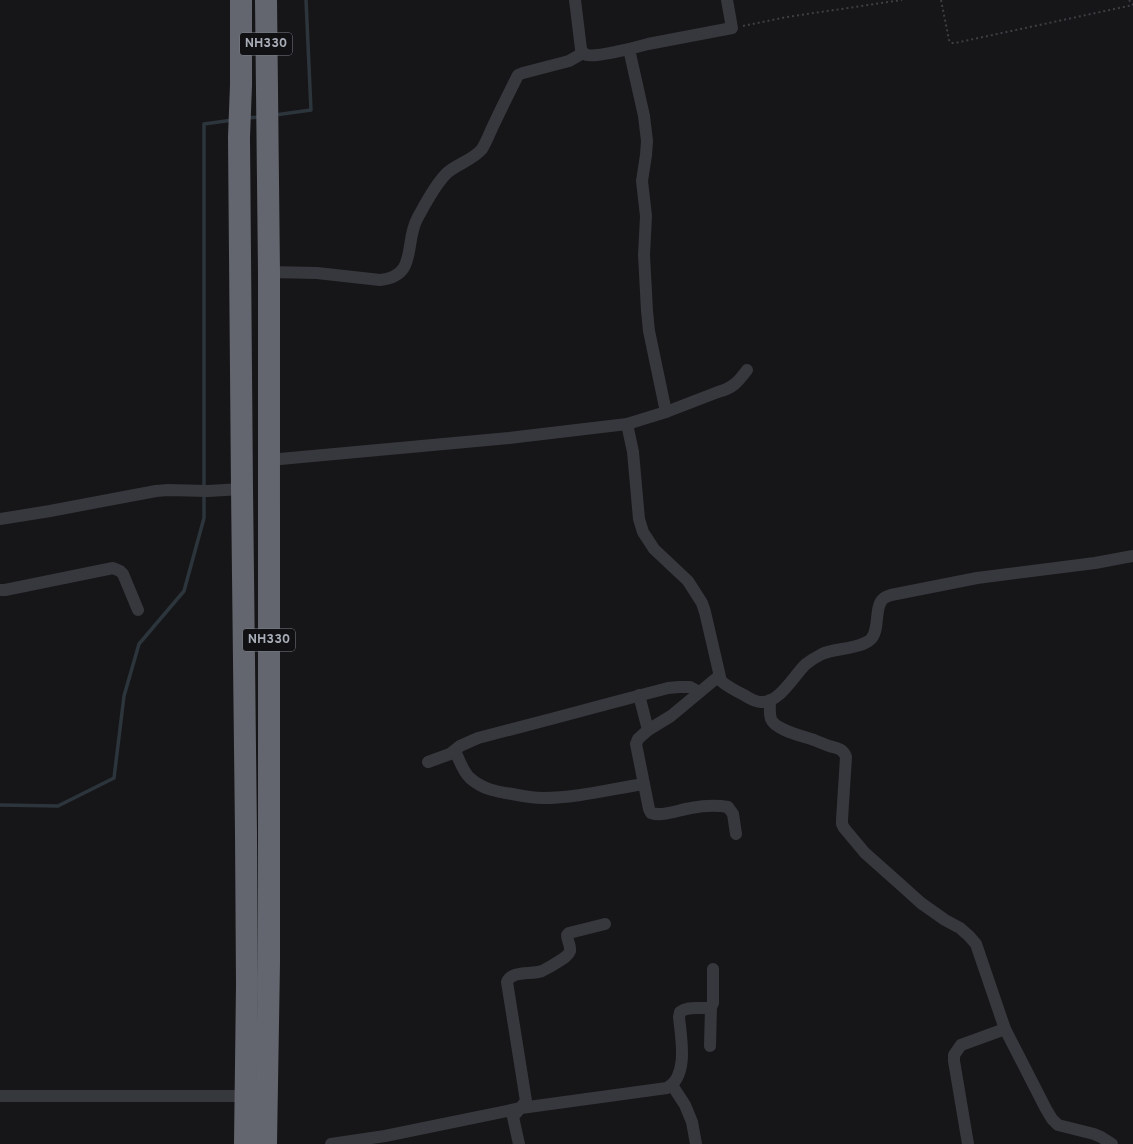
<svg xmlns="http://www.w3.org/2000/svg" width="1133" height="1144" font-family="Overpass,sans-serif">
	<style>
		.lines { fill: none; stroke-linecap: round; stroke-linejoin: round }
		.stream { stroke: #2c353c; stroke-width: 3.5 }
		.path { stroke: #3d3f44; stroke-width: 2; stroke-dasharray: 2 3; stroke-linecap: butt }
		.street { stroke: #37383d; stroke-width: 12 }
		.highway { stroke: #63666e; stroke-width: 22 }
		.labels { text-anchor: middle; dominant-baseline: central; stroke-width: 3.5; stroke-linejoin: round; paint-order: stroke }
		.shield { fill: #111113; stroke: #7b7e86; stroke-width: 1 }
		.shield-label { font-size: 13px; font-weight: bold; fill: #a8adb8 }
	</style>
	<rect width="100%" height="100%" fill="#161618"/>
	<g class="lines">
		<g class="stream">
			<path d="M275,115L311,110L306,0"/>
			<path d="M247,118L261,117"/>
			<path d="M0,805L58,806L114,778L124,696L139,644L184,591L204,518V124L233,120"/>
		</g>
		<g class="path">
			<path d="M941,0L949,40L951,43H955L1133,5"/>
			<path d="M1129,0L1133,5"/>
			<path d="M743,26L787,17L902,0"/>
		</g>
		<g class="street">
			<path d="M575,0L581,49C583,52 584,55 588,55C595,57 620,51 629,49"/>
			<path d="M269,272L317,273L380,280C418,276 404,244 417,219C424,206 436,183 447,173C457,164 473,160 482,149C487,141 490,132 494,124C502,107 510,91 518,75L523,73L569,61L583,53"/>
			<path d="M666,412L649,331L647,311L644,255L646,216L642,181L646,155L647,141L644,116L629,49L648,44L732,28L727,0"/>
			<path d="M627,424L633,452L639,519L643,532L654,549L688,581L702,603L705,612L721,681C728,687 736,691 744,695C749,698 755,702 761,702C780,703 794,675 806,664C811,660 816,657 822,654C835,648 861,649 871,639C880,630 874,607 883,599C885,597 888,596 891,595L977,578L1095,563L1133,556"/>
			<path d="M269,460L509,438L627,424L666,412L718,392C733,388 738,382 747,370"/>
			<path d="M0,519L50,511L156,491L168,490L208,491L242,489"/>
			<path d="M0,590H5L113,568L120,571L123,574L138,610"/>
			<path d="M639,695L648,730L638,739L636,744L649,809L651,813C663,817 678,810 691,808C702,806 716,805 728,807L733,814L736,834"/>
			<path d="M770,700C770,706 769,713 771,719C775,730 803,736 814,740C819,742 824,744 829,746C836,748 843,748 846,757L842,820V824L844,828L865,853L901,885L921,903L945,920L960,928L969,936L976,944L1005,1029L1046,1109L1052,1119L1058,1125L1094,1134L1101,1137L1112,1144"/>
			<path d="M648,730L671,716L719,676"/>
			<path d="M455,751C459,759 463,772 470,778C482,789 497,792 512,794C522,796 533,798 543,798C577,798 611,789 644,784"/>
			<path d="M428,762L450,754L460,746L478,738L551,719L611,703L668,688L679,687H690L699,692"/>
			<path d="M710,1046L711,1007"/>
			<path d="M672,1085L685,1105L692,1122L696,1144"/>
			<path d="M0,1096H245"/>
			<path d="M331,1144L385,1136L521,1108L667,1088C689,1076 681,1038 679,1017L680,1012C689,1005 700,1010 711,1007L713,1003V969"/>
			<path d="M519,1144L513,1117L526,1101L507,982C512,970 531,975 542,971C548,968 555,964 561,960C564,958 569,955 570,951C571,945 567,941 567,935L569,933L605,924"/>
			<path d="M968,1144L954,1061V1055L961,1045L1005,1029"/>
		</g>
		<g class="highway">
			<path d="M241,0V85L239,137L242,489L246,833L247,985L245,1144"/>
			<path d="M266,1144L269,963V272L266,0"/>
		</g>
	</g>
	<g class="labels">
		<g class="shield">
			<rect x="240" y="33" width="52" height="22" rx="3"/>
			<rect x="243" y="629" width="52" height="22" rx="3"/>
		</g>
		<g class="shield-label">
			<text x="266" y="44">NH330</text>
			<text x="269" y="640">NH330</text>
		</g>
	</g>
</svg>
